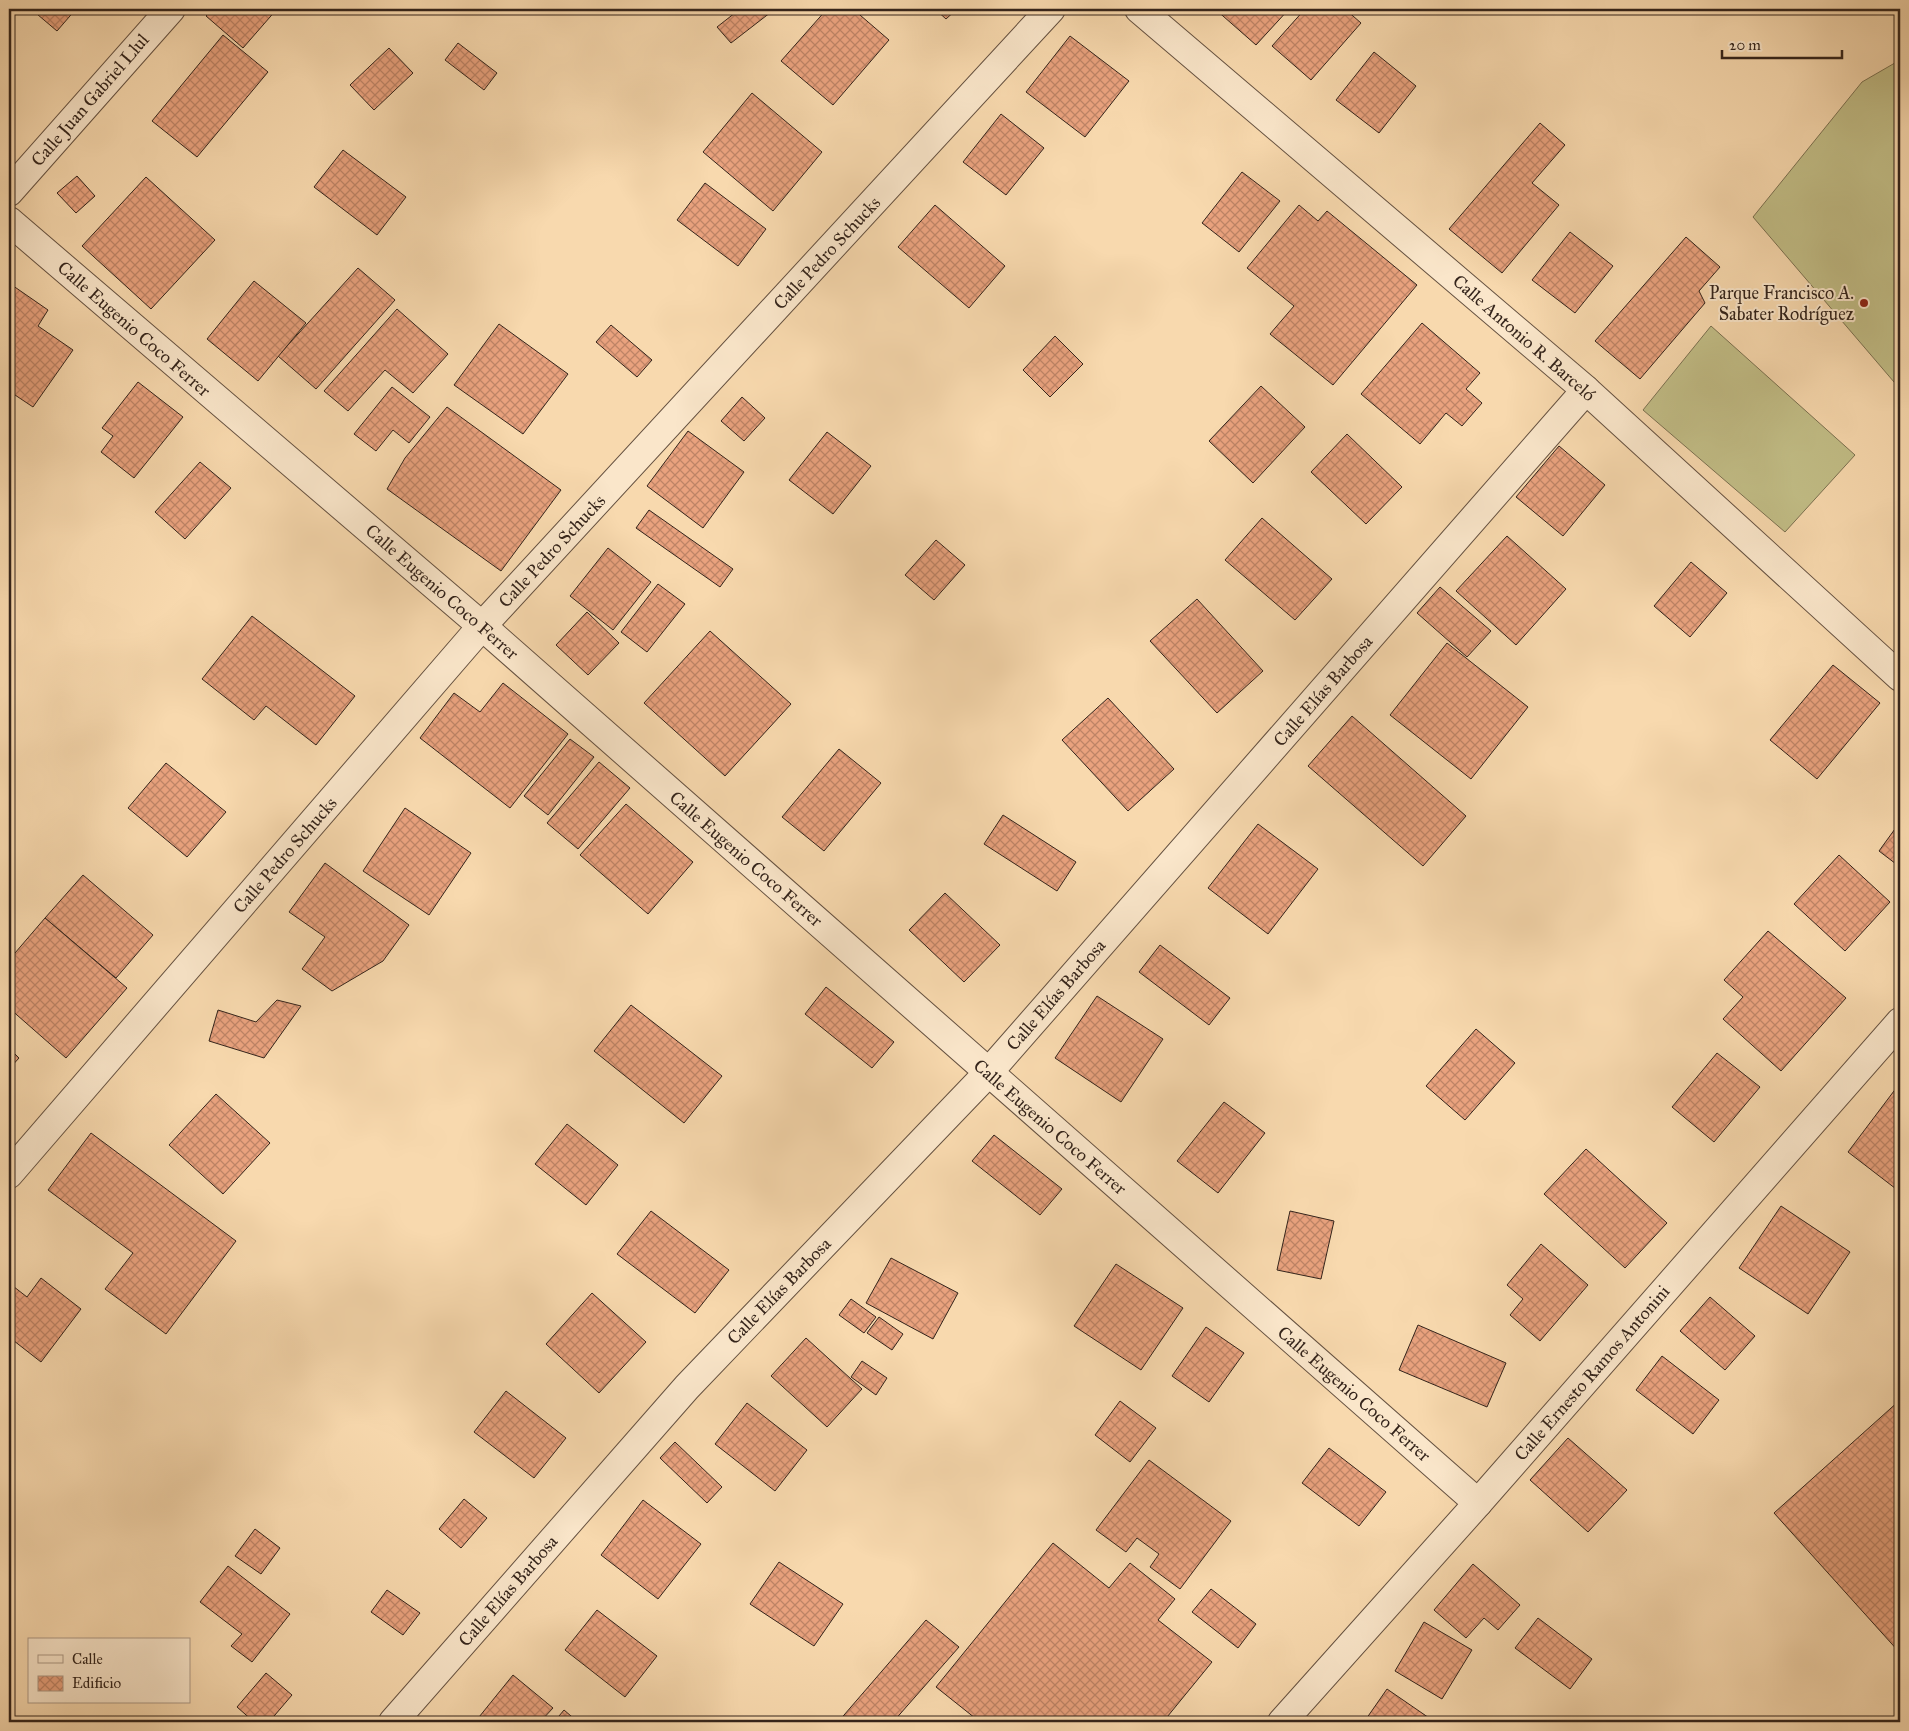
<svg xmlns="http://www.w3.org/2000/svg" width="1909" height="1731" font-family="'IM FELL Great Primer',serif">
	<style>
		.pitch { fill: #c2be87; stroke: #7b7151 }
		.building { fill: url(#building-cross-hatch); stroke: #34241b }
		.lines { fill: none; stroke-linecap: round; stroke-linejoin: round }
		.minor-casing { stroke: #655140; stroke-width: 30 }
		.minor { stroke: #fae6ca; stroke-width: 28 }
		.poi-dot { fill: #8f2418; stroke: #fae6ca; stroke-width: 2 }
		.labels { text-anchor: middle; dominant-baseline: central; stroke-width: 4; stroke-linejoin: round; paint-order: stroke }
		.street-label { font-size: 18px; fill: #34241b; stroke: #fae6ca }
		.poi-label { font-size: 18px; fill: #34241b; stroke: #fae6ca; text-anchor: end }
	</style>
	<defs>
		<pattern id="building-cross-hatch" width="8" height="8" patternUnits="userSpaceOnUse" patternTransform="scale(1.25)"><rect width="8" height="8" fill="#e9a27e"/><path d="M0 0l8 8M0 8l8-8" fill="none" stroke="#be8466"/></pattern>
	</defs>
	<rect width="100%" height="100%" fill="#f8d9ae"/>
	<filter id="stains"><feTurbulence type="fractalNoise" baseFrequency=".004" numOctaves="4"/><feColorMatrix values="0 0 0 0 .2 0 0 0 0 .09 0 0 0 0 .02 0 0 0 .5 -.17"/></filter>
	<radialGradient id="worn" r=".72"><stop offset=".6" stop-color="#630" stop-opacity="0"/><stop offset="1" stop-color="#630" stop-opacity=".3"/></radialGradient>
	<g class="pitch">
		<path d="M1900,60V389L1753,217L1862,82Z"/>
		<path d="M1711,326L1855,455L1785,532L1643,410Z"/>
	</g>
	<g class="building">
		<path d="M31,9H76L57,31Z"/>
		<path d="M213,9H277L243,48L206,16Z"/>
		<path d="M740,9H775L731,43L717,27Z"/>
		<path d="M827,9H853L889,40L833,105L781,61Z"/>
		<path d="M935,9H957L946,19Z"/>
		<path d="M1215,9H1289L1256,45Z"/>
		<path d="M1305,9H1345L1361,23L1311,80L1272,46Z"/>
		<path d="M223,35L268,72L197,157L152,121Z"/>
		<path d="M1070,36L1129,81L1085,137L1026,92Z"/>
		<path d="M458,43L497,73L484,90L445,60Z"/>
		<path d="M389,48L413,73L374,110L350,85Z"/>
		<path d="M1374,52L1416,86L1379,133L1336,100Z"/>
		<path d="M752,93L822,152L773,211L703,152Z"/>
		<path d="M1001,114L1044,148L1006,195L963,162Z"/>
		<path d="M1540,123L1565,145L1532,183L1559,205L1502,273L1449,229Z"/>
		<path d="M343,150L406,197L377,235L314,187Z"/>
		<path d="M1242,172L1280,201L1239,252L1202,223Z"/>
		<path d="M77,176L95,196L76,213L57,193Z"/>
		<path d="M146,177L215,240L151,309L82,246Z"/>
		<path d="M705,183L766,229L738,266L677,220Z"/>
		<path d="M935,205L1005,266L969,308L898,247Z"/>
		<path d="M1299,205L1318,221L1327,211L1417,285L1333,385L1270,334L1294,306L1247,268Z"/>
		<path d="M1570,232L1613,266L1575,313L1532,280Z"/>
		<path d="M1686,237L1720,267L1699,291L1705,303L1640,379L1595,341Z"/>
		<path d="M358,268L395,300L316,389L278,356Z"/>
		<path d="M254,281L306,323L258,381L207,339Z"/>
		<path d="M9,283L48,310L38,326L73,350L33,407L9,391Z"/>
		<path d="M397,309L448,354L413,393L385,370L348,411L324,391Z"/>
		<path d="M1422,323L1480,373L1466,389L1482,403L1462,426L1446,413L1420,444L1361,394Z"/>
		<path d="M499,324L568,374L523,434L454,385Z"/>
		<path d="M611,325L652,360L637,377L596,342Z"/>
		<path d="M1055,336L1083,364L1050,397L1023,370Z"/>
		<path d="M138,382L183,417L134,478L101,452L113,436L102,428Z"/>
		<path d="M1261,386L1305,427L1253,483L1209,441Z"/>
		<path d="M392,387L430,417L409,443L393,430L376,451L354,434Z"/>
		<path d="M742,397L765,418L744,441L721,421Z"/>
		<path d="M447,407L561,490L501,571L387,489L405,458Z"/>
		<path d="M688,431L744,472L703,528L647,486Z"/>
		<path d="M827,432L871,466L833,514L789,480Z"/>
		<path d="M1347,434L1402,487L1366,524L1311,472Z"/>
		<path d="M1559,446L1605,485L1563,536L1516,497Z"/>
		<path d="M200,462L231,488L185,539L155,512Z"/>
		<path d="M649,510L733,569L720,587L636,528Z"/>
		<path d="M1262,518L1332,579L1295,620L1225,560Z"/>
		<path d="M1507,536L1566,589L1516,645L1456,591Z"/>
		<path d="M936,540L965,565L934,600L905,575Z"/>
		<path d="M608,548L651,582L613,630L570,596Z"/>
		<path d="M1691,562L1727,593L1690,637L1654,606Z"/>
		<path d="M658,584L685,604L647,652L621,632Z"/>
		<path d="M1440,587L1491,631L1467,657L1417,613Z"/>
		<path d="M1197,599L1263,671L1217,713L1150,641Z"/>
		<path d="M587,612L619,643L588,675L556,645Z"/>
		<path d="M252,616L355,696L316,745L266,706L254,720L202,679Z"/>
		<path d="M710,631L791,704L725,776L644,703Z"/>
		<path d="M1447,643L1528,707L1471,779L1390,715Z"/>
		<path d="M1833,665L1880,703L1817,779L1770,740Z"/>
		<path d="M503,683L568,734L510,808L420,738L454,693L480,712Z"/>
		<path d="M1108,698L1174,769L1128,811L1062,740Z"/>
		<path d="M1352,716L1466,816L1423,866L1308,766Z"/>
		<path d="M570,739L594,757L548,815L524,796Z"/>
		<path d="M839,749L881,783L824,851L782,817Z"/>
		<path d="M599,762L630,788L578,849L547,823Z"/>
		<path d="M166,763L226,812L187,857L128,808Z"/>
		<path d="M626,804L693,862L648,914L580,855Z"/>
		<path d="M405,808L471,853L429,915L363,871Z"/>
		<path d="M1003,815L1076,862L1057,891L984,844Z"/>
		<path d="M1900,822V867L1879,851Z"/>
		<path d="M1258,824L1318,869L1268,934L1208,888Z"/>
		<path d="M1839,855L1890,902L1845,951L1794,904Z"/>
		<path d="M325,863L409,925L383,961L332,991L302,969L325,937L289,912Z"/>
		<path d="M83,875L153,935L116,978L45,918Z"/>
		<path d="M945,893L1000,945L964,982L909,930Z"/>
		<path d="M45,918L127,988L66,1058L9,1008V960Z"/>
		<path d="M1768,931L1846,998L1781,1071L1723,1019L1743,997L1724,980Z"/>
		<path d="M1160,945L1230,998L1209,1025L1139,972Z"/>
		<path d="M826,987L894,1042L872,1068L805,1014Z"/>
		<path d="M1097,996L1163,1039L1121,1102L1055,1058Z"/>
		<path d="M277,1000L301,1006L264,1058L209,1041L218,1010L256,1022Z"/>
		<path d="M631,1005L722,1076L684,1123L594,1051Z"/>
		<path d="M1476,1029L1515,1063L1465,1120L1426,1086Z"/>
		<path d="M9,1048L19,1058L9,1069Z"/>
		<path d="M1717,1053L1760,1087L1714,1142L1672,1107Z"/>
		<path d="M1900,1083V1192L1848,1152Z"/>
		<path d="M216,1094L270,1143L223,1194L169,1145Z"/>
		<path d="M1224,1102L1265,1133L1218,1193L1177,1161Z"/>
		<path d="M567,1124L618,1165L586,1205L535,1164Z"/>
		<path d="M91,1133L236,1241L166,1334L105,1289L133,1253L48,1190Z"/>
		<path d="M994,1135L1062,1189L1040,1215L972,1161Z"/>
		<path d="M1586,1149L1667,1223L1625,1268L1544,1194Z"/>
		<path d="M1781,1206L1850,1252L1808,1314L1739,1268Z"/>
		<path d="M651,1211L729,1270L695,1313L617,1254Z"/>
		<path d="M1290,1211L1334,1221L1321,1279L1277,1270Z"/>
		<path d="M1541,1244L1588,1285L1540,1341L1510,1315L1523,1299L1507,1285Z"/>
		<path d="M891,1258L958,1293L933,1339L866,1303Z"/>
		<path d="M1116,1264L1183,1308L1141,1370L1074,1326Z"/>
		<path d="M41,1278L81,1309L41,1362L9,1337V1283L27,1297Z"/>
		<path d="M592,1293L646,1342L599,1393L546,1344Z"/>
		<path d="M1710,1297L1755,1336L1725,1370L1680,1331Z"/>
		<path d="M851,1299L876,1317L864,1333L839,1315Z"/>
		<path d="M879,1317L903,1334L892,1350L867,1333Z"/>
		<path d="M1418,1325L1506,1363L1487,1407L1399,1370Z"/>
		<path d="M1206,1327L1244,1353L1209,1402L1172,1376Z"/>
		<path d="M806,1338L862,1389L827,1427L771,1376Z"/>
		<path d="M1662,1356L1719,1400L1693,1434L1636,1390Z"/>
		<path d="M862,1361L887,1378L876,1395L851,1377Z"/>
		<path d="M506,1391L566,1438L534,1478L474,1432Z"/>
		<path d="M1900,1400V1653L1774,1513Z"/>
		<path d="M1120,1401L1156,1428L1130,1462L1095,1435Z"/>
		<path d="M747,1403L807,1450L775,1491L715,1444Z"/>
		<path d="M1568,1438L1627,1490L1588,1532L1530,1480Z"/>
		<path d="M675,1442L722,1487L707,1503L660,1458Z"/>
		<path d="M1329,1448L1386,1492L1359,1526L1302,1483Z"/>
		<path d="M1149,1460L1231,1521L1180,1589L1150,1567L1159,1554L1137,1538L1126,1552L1096,1530Z"/>
		<path d="M464,1499L487,1518L461,1548L439,1529Z"/>
		<path d="M643,1500L701,1544L658,1599L601,1555Z"/>
		<path d="M255,1529L280,1548L261,1574L235,1556Z"/>
		<path d="M1053,1543L1109,1588L1130,1563L1175,1599L1158,1620L1212,1662L1163,1722H980L936,1687Z"/>
		<path d="M779,1562L843,1604L814,1646L750,1604Z"/>
		<path d="M1473,1564L1520,1605L1498,1630L1484,1618L1466,1638L1434,1610Z"/>
		<path d="M228,1566L290,1614L252,1662L231,1646L242,1634L200,1602Z"/>
		<path d="M1211,1589L1256,1624L1238,1648L1192,1612Z"/>
		<path d="M387,1590L420,1613L403,1635L371,1612Z"/>
		<path d="M597,1610L657,1656L625,1697L565,1650Z"/>
		<path d="M1538,1618L1592,1659L1570,1689L1515,1648Z"/>
		<path d="M926,1620L959,1647L893,1722H838Z"/>
		<path d="M1424,1622L1472,1650L1442,1699L1395,1671Z"/>
		<path d="M266,1673L292,1695L269,1722H254L237,1707Z"/>
		<path d="M513,1675L553,1708L540,1722H475Z"/>
		<path d="M1387,1689L1435,1722H1364Z"/>
		<path d="M564,1710L578,1722H554Z"/>
	</g>
	<g class="lines">
		<g class="minor-casing">
			<g id="minor">
				<path d="M1139,9L1586,390L1900,677"/>
				<path d="M9,192L171,9"/>
				<path d="M9,221L482,626L1478,1503"/>
				<path d="M9,1174L482,626L1051,9"/>
				<path d="M393,1722L687,1387L988,1073L1586,390"/>
				<path d="M1282,1722L1478,1503L1900,1022"/>
			</g>
		</g>
		<use href="#minor" class="minor"/>
	</g>
	<circle class="poi-dot" cx="1864" cy="303" r="5"/>
	<g class="labels">
		<g class="street-label">
			<text transform="translate(90 100) rotate(-49)">Calle Juan Gabriel Llul</text>
			<text transform="translate(827 253) rotate(-47)">Calle Pedro Schucks</text>
			<text transform="translate(134 329) rotate(41)">Calle Eugenio Coco Ferrer</text>
			<text transform="translate(1524 338) rotate(41)">Calle Antonio R. Barceló</text>
			<text transform="translate(552 551) rotate(-47)">Calle Pedro Schucks</text>
			<text transform="translate(442 592) rotate(41)">Calle Eugenio Coco Ferrer</text>
			<text transform="translate(1323 691) rotate(-49)">Calle Elías Barbosa</text>
			<text transform="translate(285 855) rotate(-49)">Calle Pedro Schucks</text>
			<text transform="translate(746 859) rotate(41)">Calle Eugenio Coco Ferrer</text>
			<text transform="translate(1056 995) rotate(-49)">Calle Elías Barbosa</text>
			<text transform="translate(1050 1127) rotate(41)">Calle Eugenio Coco Ferrer</text>
			<text transform="translate(779 1291) rotate(-46)">Calle Elías Barbosa</text>
			<text transform="translate(1592 1373) rotate(-49)">Calle Ernesto Ramos Antonini</text>
			<text transform="translate(1354 1394) rotate(41)">Calle Eugenio Coco Ferrer</text>
			<text transform="translate(508 1591) rotate(-49)">Calle Elías Barbosa</text>
		</g>
		<g class="poi-label">
			<text x="1854" y="293">Parque Francisco A.<tspan x="1854" dy="21">Sabater Rodríguez</tspan></text>
		</g>
	</g>
	<rect width="1909" height="1731" fill="none" stroke="#f8d9ae" stroke-width="30"/>
	<rect x="10" y="10" width="1889" height="1711" fill="none" stroke="#34241b" stroke-width="2.5"/>
	<rect x="15" y="15" width="1879" height="1701" fill="none" stroke="#34241b"/>
	<rect x="28" y="1638" width="162" height="65" fill="#fae6ca" stroke="#ab9884"/>
	<rect x="38" y="1655" width="25" height="8" fill="#fae6ca" stroke="#ab9884"/>
	<text x="72" y="1664" font-size="15" fill="#34241b">Calle</text>
	<rect x="38" y="1676" width="25" height="15" fill="url(#building-cross-hatch)" stroke="#ab9884"/>
	<text x="72" y="1688" font-size="15" fill="#34241b">Edificio</text>
	<path d="M1722 50v8h120v-8" fill="none" stroke="#34241b" stroke-width="2.5"/>
	<text x="1729" y="50" font-size="15" fill="#34241b" stroke="#fae6ca" stroke-width="4" paint-order="stroke">20 m</text>
	<rect width="100%" height="100%" filter="url(#stains)"/>
	<rect width="100%" height="100%" fill="url(#worn)"/>
</svg>
